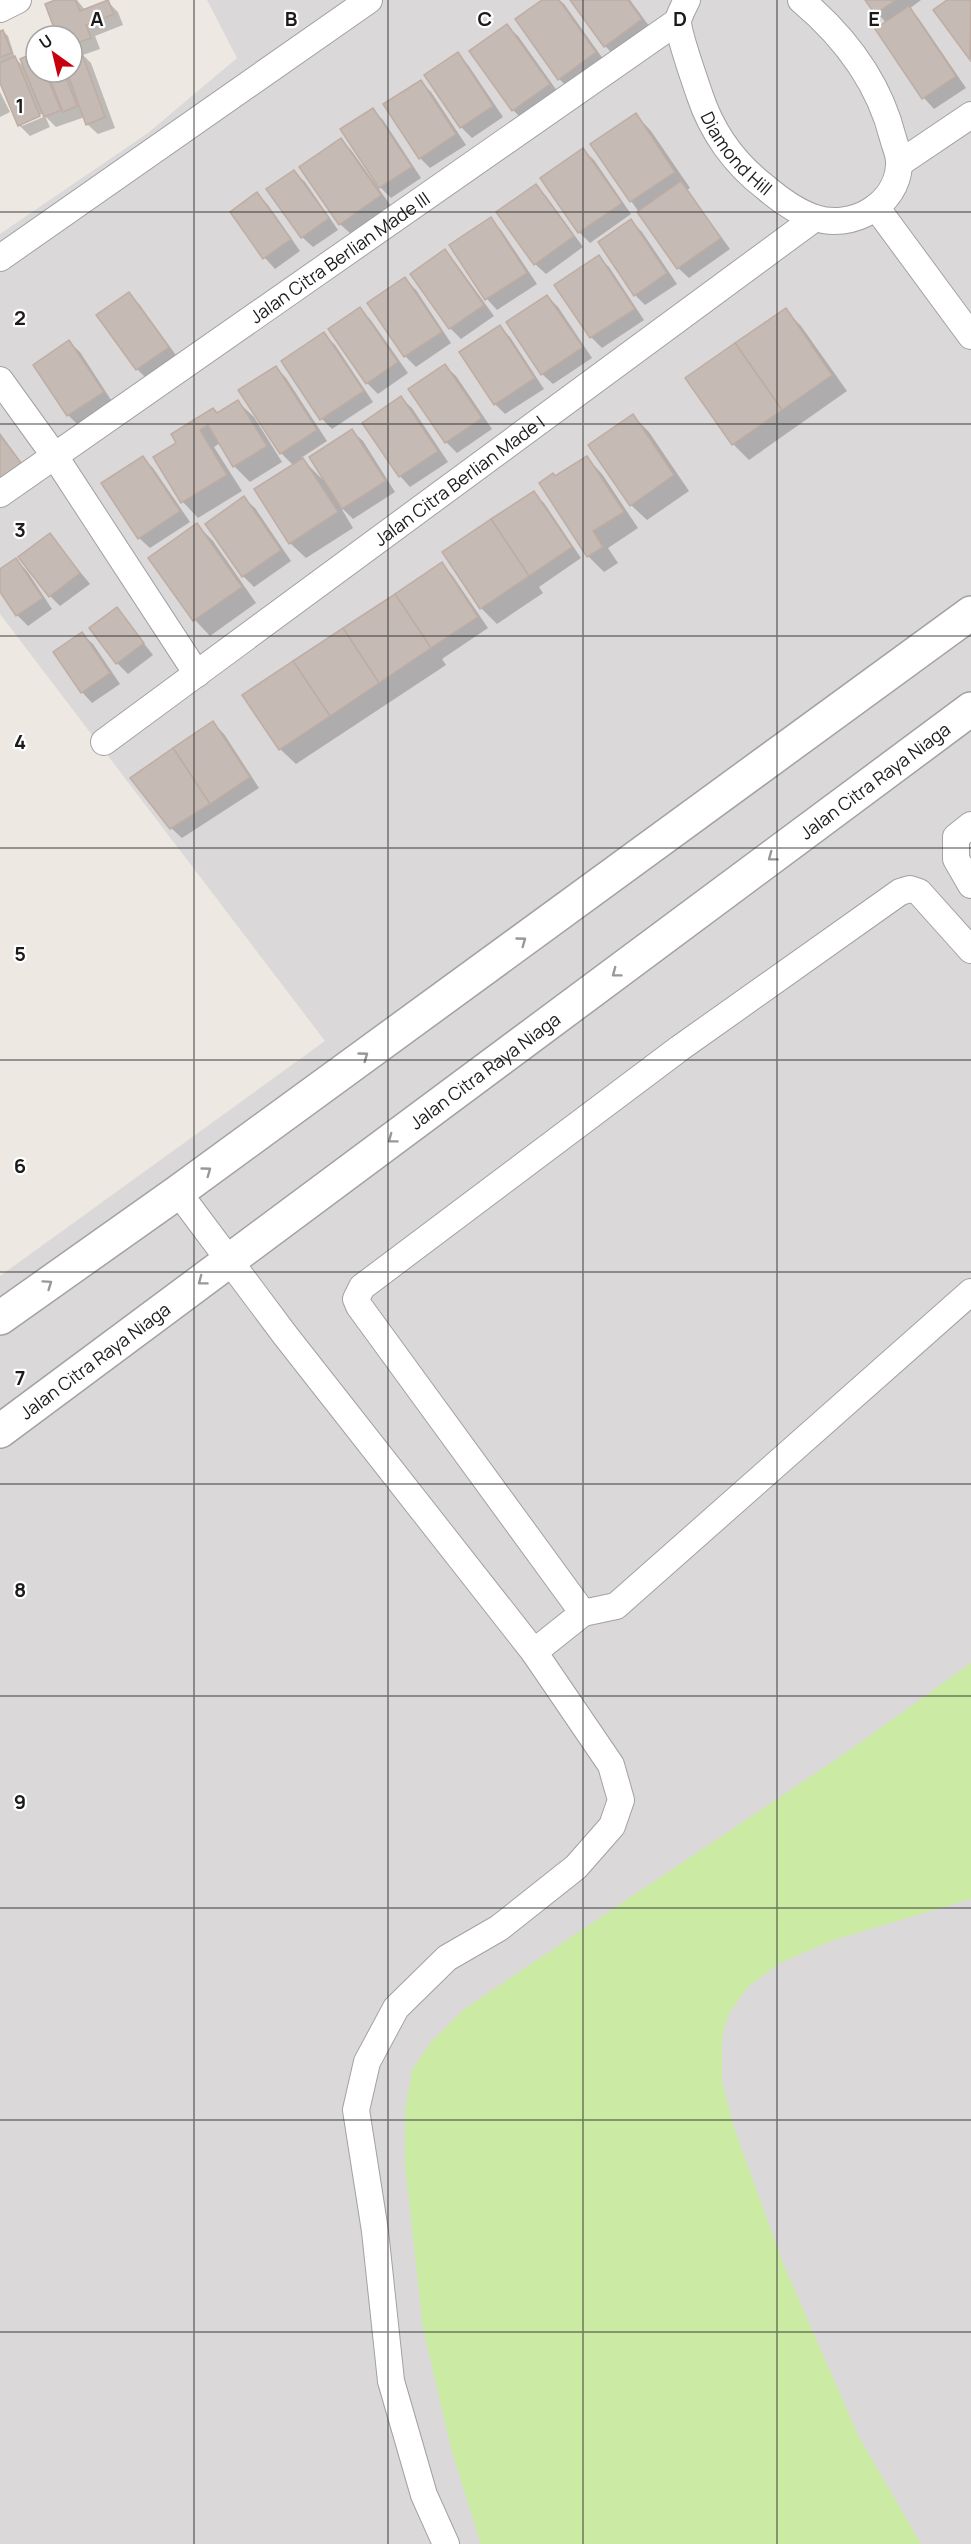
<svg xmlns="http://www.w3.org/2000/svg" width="971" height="2544" font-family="Manrope,sans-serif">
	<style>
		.residential { fill: #dad8d8 }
		.grass { fill: #cbeaa4 }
		.shadow { fill: #0003; fill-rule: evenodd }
		.building { fill: #c5bab4; stroke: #bfada3; stroke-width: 1.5 }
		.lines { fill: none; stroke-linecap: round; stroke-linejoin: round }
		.minor-casing { stroke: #a2a2a2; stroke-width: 28 }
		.tertiary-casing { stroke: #a2a2a2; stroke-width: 36 }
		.minor { stroke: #fff; stroke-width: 26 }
		.tertiary { stroke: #fff; stroke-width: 33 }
		.oneway { stroke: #989898 }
		.grid { fill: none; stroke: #1b1b1b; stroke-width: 1.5; stroke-opacity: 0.55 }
		.labels { text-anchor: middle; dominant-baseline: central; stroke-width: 4.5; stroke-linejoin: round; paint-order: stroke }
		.street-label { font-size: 18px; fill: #1b1b1b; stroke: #fff }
		.grid-label { font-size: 20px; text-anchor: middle; font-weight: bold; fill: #1b1b1b; stroke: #fff; stroke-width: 4.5; stroke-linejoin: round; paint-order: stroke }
	</style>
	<rect width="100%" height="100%" fill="#ede8e1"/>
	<path class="residential" d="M207,0H971V2544H0V1276L325,1041L0,614V234L148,133L237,58Z"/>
	<path class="grass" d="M971,1663V1899L834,1940L780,1963L748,1987L729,2013L722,2037V2082L734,2127L783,2263L859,2437L921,2544H481L452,2452L423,2328L405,2165V2111L412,2070L431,2042L464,2009L847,1752Z"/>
	<g class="shadow">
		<path d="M59,0H77L85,10L108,2L118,12L123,25L95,36L100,49L83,55L91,63L115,128L98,134L87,124L85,117L56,127L45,116L50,127L30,136L19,125L0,79V32L3,31L8,36L15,58L25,68L36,54V72H72V36H59ZM47,112L48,115L22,126V122Z"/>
		<path d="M545,0H559L564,4L606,63L570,89L559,79Z"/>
		<path d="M572,0H630L652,30L615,56L605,46Z"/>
		<path d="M867,0H921L909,9L919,19L966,88L934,109L924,98L877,29L886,23Z"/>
		<path d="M949,0H971V59L935,10Z"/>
		<path d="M507,26L518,36L560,95L524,121L513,110Z"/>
		<path d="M458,54L468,65L503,117L472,138L461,127L426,75Z"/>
		<path d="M421,82L431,92L466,145L430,168L420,158Z"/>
		<path d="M0,92L10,112L0,117Z"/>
		<path d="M372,109L383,120L421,178L391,198L379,186Z"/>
		<path d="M636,115L651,131L690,188L687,190L730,249L689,278L678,268L592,145Z"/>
		<path d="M340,140L351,150L391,206L351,234L340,224Z"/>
		<path d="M583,150L594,160L631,214L590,243L579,232L542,178Z"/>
		<path d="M294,172L305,182L338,230L313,247L302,237Z"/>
		<path d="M536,186L546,196L583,247L546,274L535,264Z"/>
		<path d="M257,194L268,205L300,251L275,269L265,258L232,212Z"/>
		<path d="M490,219L501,230L537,284L497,310L487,299L451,245Z"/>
		<path d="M631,221L642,232L677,284L645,305L635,295Z"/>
		<path d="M445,251L455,262L494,316L461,339L450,328L412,274Z"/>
		<path d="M598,257L609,267L644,320L602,348L591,337L556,285Z"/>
		<path d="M405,279L416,290L451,343L416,367L405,356Z"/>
		<path d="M128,294L139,304L178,358L148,380L137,369Z"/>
		<path d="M547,296L558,307L592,358L553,384L542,374Z"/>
		<path d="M359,309L370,319L408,373L378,394L367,383L330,329Z"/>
		<path d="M785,310L801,326L847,391L749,460L733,444Z"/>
		<path d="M499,327L510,337L544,389L505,414L495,404Z"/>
		<path d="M324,334L335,345L373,402L332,429L322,419Z"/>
		<path d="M69,342L80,352L113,403L79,426L68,415L35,365Z"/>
		<path d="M445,366L456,376L492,429L457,453L446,442Z"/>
		<path d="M276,367L286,378L327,441L301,458L323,480L352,431L363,441L395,492L353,519L340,506L353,528L306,558L290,543L294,466L281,453Z"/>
		<path d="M401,398L412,408L448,462L410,487L400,476Z"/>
		<path d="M238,402L254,417L282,462L250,482L234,466L220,443L214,447L242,491L198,518L183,502L155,458Z"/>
		<path d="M633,416L649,432L689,491L647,520L631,505Z"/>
		<path d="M0,433L31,476L0,498Z"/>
		<path d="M143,458L153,468L190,522L150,548L139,538Z"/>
		<path d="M587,458L602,474L638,528L608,548L618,563L604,572L588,556L555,478Z"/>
		<path d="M533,493L544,503L581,558L539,587L543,593L497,624L481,608Z"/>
		<path d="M244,498L255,508L291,561L254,587L243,576Z"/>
		<path d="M197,525L213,541L256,603L210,636L195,620Z"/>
		<path d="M50,535L90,584L60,606L50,596Z"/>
		<path d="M16,560L27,571L52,609L28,626L17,615L0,589V570Z"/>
		<path d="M442,564L452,575L488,628L442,659L446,665L296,764L280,749Z"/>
		<path d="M117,609L153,655L128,674L117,663Z"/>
		<path d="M82,634L93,644L120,684L92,703L82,692Z"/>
		<path d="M213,723L224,734L259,788L182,838L171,828Z"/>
	</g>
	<g class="building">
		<path d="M55,0H75L80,11L108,0L114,14L86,25L91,38L72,45V36H57L45,4Z"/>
		<path d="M542,0H559L596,52L558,80L515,19Z"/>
		<path d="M570,0H628L642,19L604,47Z"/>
		<path d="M865,0H896L875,14Z"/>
		<path d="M947,0H971L970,60L933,10Z"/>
		<path d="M909,6L956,76L922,99L875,29Z"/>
		<path d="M507,24L550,84L512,111L469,51Z"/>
		<path d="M3,30L12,53L0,57V31Z"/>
		<path d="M81,51L105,117L86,125L67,72H72V54Z"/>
		<path d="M36,52V72H45L61,110L44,117L20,59Z"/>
		<path d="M458,52L493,106L460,128L424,75Z"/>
		<path d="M15,56L40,116L18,126L0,83V63Z"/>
		<path d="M47,72H64L77,106L63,112Z"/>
		<path d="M421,80L456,134L419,159L383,104Z"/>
		<path d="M373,108L412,167L379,188L340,129Z"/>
		<path d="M636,113L675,172L630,202L590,144Z"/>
		<path d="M341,138L381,195L339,225L299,167Z"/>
		<path d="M583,148L622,203L578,233L540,178Z"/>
		<path d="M294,170L329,218L301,238L266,189Z"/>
		<path d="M681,181L721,238L677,269L637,212Z"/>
		<path d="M536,184L574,236L534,265L496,212Z"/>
		<path d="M257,192L291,239L263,259L230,212Z"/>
		<path d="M491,217L527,273L485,300L449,245Z"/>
		<path d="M631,219L667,273L634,296L598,242Z"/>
		<path d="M445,249L484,305L449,329L410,274Z"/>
		<path d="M599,255L635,309L590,338L554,285Z"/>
		<path d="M405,277L442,332L404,357L367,303Z"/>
		<path d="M129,292L169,347L136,370L96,315Z"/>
		<path d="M547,295L583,347L541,375L506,322Z"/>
		<path d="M360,307L398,362L366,384L328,329Z"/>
		<path d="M786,308L832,375L782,410L735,343Z"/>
		<path d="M500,325L535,378L494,405L459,352Z"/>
		<path d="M324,332L364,391L320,420L281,361Z"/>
		<path d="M69,340L104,392L67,416L33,365Z"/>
		<path d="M735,343L782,410L732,445L685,378Z"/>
		<path d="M445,364L482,418L445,443L408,389Z"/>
		<path d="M276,366L317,430L280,454L238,390Z"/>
		<path d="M401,396L438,451L399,477L362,423Z"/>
		<path d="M238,400L267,446L233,467L208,425L200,430L227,475L181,503L153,457L176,443L171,434L213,408L217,413Z"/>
		<path d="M633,414L674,475L630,506L588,445Z"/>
		<path d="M352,429L386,481L342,509L309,457Z"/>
		<path d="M0,435L22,464L0,480Z"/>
		<path d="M143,456L180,511L138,539L101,483Z"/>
		<path d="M587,456L624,512L593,531L603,547L587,557L539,483L553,473L555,476Z"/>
		<path d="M303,458L338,512L289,544L254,489Z"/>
		<path d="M534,491L572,547L529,576L491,519Z"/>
		<path d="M244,496L281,550L242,577L205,524Z"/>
		<path d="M491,519L529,576L480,609L442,552Z"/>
		<path d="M197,523L242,587L193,621L148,558Z"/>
		<path d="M50,533L80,573L49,597L18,557Z"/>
		<path d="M16,558L43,598L16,616L0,592V569Z"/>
		<path d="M442,562L478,617L431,648L395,594Z"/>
		<path d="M395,594L431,648L379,683L343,628Z"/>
		<path d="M117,607L144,643L116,664L89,628Z"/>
		<path d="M343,628L379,683L330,716L293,661Z"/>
		<path d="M82,632L110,673L81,693L53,652Z"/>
		<path d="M293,661L330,716L279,750L242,695Z"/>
		<path d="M213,721L250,777L210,804L173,748Z"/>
		<path d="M173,748L210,804L170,829L130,778Z"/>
	</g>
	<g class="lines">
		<g class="minor-casing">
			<g id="minor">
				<path id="s1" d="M687,0C684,6 679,15 678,21C678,34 695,81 700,96C712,132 735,164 765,187C779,199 797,212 815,218C852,230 897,205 899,165C900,156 895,146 893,138C879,82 845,37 801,0"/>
				<path d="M0,9L18,0"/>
				<path d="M900,163L971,115"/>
				<path d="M876,207L971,336"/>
				<path d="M0,258L369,0"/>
				<path d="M0,380L54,455L197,674"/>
				<path id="s2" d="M0,494L678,21"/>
				<path id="s3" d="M104,742L815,218"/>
				<path d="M971,825L956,837V859L971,885"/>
				<path d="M178,1192L285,1335L534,1652L611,1765L621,1800L612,1826L576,1867L499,1928L447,1958L396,2008L367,2062L356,2110L375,2231L391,2381L424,2495L446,2544"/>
				<path d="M583,1613L359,1306L356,1299L362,1287L680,1048L900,892L910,889L919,892L971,950"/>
				<path d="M534,1652L583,1613L616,1606L971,1292"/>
			</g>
		</g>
		<g class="tertiary-casing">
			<g id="tertiary">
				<path d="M0,1318L178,1192L971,613"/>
				<path id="s4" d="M0,1431L971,709"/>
			</g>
		</g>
		<use href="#minor" class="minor"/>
		<use href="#tertiary" class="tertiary"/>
	</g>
	<defs><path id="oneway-chevron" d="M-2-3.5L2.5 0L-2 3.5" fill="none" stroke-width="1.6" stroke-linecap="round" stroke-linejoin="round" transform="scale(1.5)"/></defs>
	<g class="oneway">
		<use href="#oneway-chevron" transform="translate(772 857) rotate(143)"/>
		<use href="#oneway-chevron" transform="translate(522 941) rotate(-36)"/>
		<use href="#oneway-chevron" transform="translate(616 973) rotate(143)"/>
		<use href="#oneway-chevron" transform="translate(364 1056) rotate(-36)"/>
		<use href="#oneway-chevron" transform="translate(392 1139) rotate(143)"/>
		<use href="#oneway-chevron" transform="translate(207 1171) rotate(-36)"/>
		<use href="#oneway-chevron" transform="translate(202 1281) rotate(143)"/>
		<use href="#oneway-chevron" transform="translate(48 1284) rotate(-35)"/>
	</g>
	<path class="grid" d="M194,0V2544M388,0V2544M583,0V2544M777,0V2544M0,212H971M0,424H971M0,636H971M0,848H971M0,1060H971M0,1272H971M0,1484H971M0,1696H971M0,1908H971M0,2120H971M0,2332H971"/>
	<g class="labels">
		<g class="street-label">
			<text stroke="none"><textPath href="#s1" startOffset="170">Diamond Hill</textPath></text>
			<text stroke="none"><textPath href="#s2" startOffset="414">Jalan Citra Berlian Made III</textPath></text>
			<text stroke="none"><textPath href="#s3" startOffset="441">Jalan Citra Berlian Made I</textPath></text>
			<text stroke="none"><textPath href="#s4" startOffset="1090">Jalan Citra Raya Niaga</textPath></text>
			<text stroke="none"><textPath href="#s4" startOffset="604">Jalan Citra Raya Niaga</textPath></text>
			<text stroke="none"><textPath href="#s4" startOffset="118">Jalan Citra Raya Niaga</textPath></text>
		</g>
	</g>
	<g class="grid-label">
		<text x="97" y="26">A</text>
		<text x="291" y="26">B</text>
		<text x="485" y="26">C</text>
		<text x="680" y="26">D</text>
		<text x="874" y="26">E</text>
		<text x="20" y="113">1</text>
		<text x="20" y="325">2</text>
		<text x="20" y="537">3</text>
		<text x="20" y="749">4</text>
		<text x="20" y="961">5</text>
		<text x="20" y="1173">6</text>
		<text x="20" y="1385">7</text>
		<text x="20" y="1597">8</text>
		<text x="20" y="1809">9</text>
	</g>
	<g transform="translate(54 54) rotate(326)"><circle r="28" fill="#ffffff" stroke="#a4a4a4" stroke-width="1.5"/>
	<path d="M0-4.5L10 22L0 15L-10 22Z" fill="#c7000d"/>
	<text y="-9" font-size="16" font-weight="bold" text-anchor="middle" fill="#1b1b1b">U</text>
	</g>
</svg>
